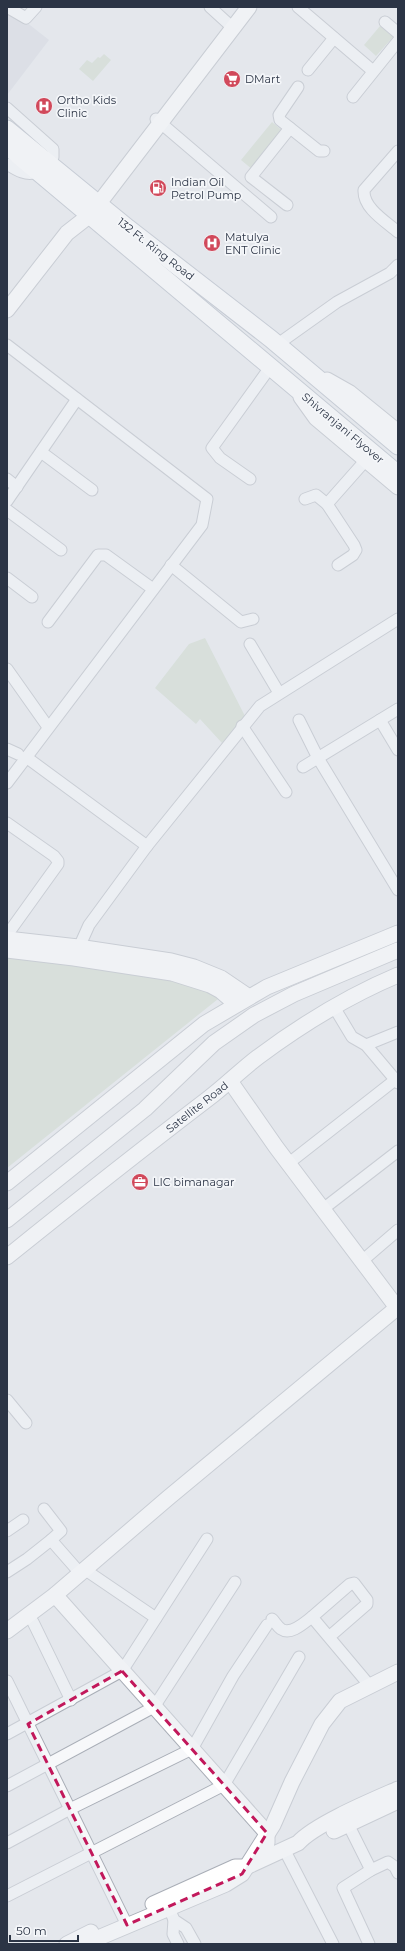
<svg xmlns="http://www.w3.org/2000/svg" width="405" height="1951" font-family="Montserrat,sans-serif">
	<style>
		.built { fill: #d2d6de }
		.green { fill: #c9d6c5 }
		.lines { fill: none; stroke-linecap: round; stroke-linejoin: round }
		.street-casing { stroke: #a9aeb7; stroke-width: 13 }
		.secondary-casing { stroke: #a9aeb7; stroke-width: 17 }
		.primary-casing { stroke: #a3abb8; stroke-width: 19 }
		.street { stroke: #f7f8fa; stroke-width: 11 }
		.secondary { stroke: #fff; stroke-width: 15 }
		.primary { stroke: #fff; stroke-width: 17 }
		.marked { fill: none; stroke: #c2185b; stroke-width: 3; stroke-dasharray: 8 5; stroke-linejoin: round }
		.labels { text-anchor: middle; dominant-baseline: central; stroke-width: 3.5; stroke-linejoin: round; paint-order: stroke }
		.poi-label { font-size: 11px; fill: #2b3445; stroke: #f4f6f9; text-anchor: start }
		.street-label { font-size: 11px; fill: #2b3445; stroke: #f4f6f9 }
	</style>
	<rect width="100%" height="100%" fill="#e4e7ec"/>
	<path class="built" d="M7,7L49,40L7,95Z"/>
	<g class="green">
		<path d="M380,26L393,37L376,56L364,45Z"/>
		<path d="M104,54L111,60L93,81L79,69L87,60L92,63L98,57L100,58Z"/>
		<path d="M272,122L284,132L253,170L241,160Z"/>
		<path d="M205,638L246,718L222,743L200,719L196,724L155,688L189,644Z"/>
		<path d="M7,944L79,954L223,995L7,1168Z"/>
	</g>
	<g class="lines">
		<g class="street-casing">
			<g id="street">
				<path d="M7,7L26,18L36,7"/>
				<path d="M210,7L233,28"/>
				<path d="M298,7L373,71"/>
				<path d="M385,22L398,33"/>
				<path d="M308,70L334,38"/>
				<path d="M298,87L279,115L280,120L319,151H324"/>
				<path d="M353,97L398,41"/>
				<path d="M7,108L53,149V157L50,164"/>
				<path d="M156,119L271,217"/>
				<path d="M398,151L364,190C363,208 385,221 398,232"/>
				<path d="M7,164C18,171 26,176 38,172"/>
				<path d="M287,205L251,177L290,128"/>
				<path d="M278,344L337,302L390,273L398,265"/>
				<path d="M7,345L207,499L202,525L7,783"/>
				<path d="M41,452L92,490"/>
				<path d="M7,479L17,487"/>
				<path d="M250,479L220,458L212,448L271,366"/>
				<path d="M305,499L316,495L327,504"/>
				<path d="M7,501L77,399"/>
				<path d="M7,510L61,550"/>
				<path d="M171,565L241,622L253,619"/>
				<path d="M338,565L353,555L356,550L354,545L327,504L365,461"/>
				<path d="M7,578L32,597"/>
				<path d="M48,622L98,555H106L153,589"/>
				<path d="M250,644L279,693"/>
				<path d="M7,669L48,727"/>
				<path d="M299,720L318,758L398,890"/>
				<path d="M380,720L398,750"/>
				<path d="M242,726L286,792"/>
				<path d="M7,749L18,754"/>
				<path d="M26,757L147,846L89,925L76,954"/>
				<path d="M303,767L398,709"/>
				<path d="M7,823L54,856L58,861V864L7,935"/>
				<path d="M147,846L260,706L398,619"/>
				<path d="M334,1007L352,1037L366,1045L398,1083"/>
				<path d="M366,1045L398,1032"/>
				<path d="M289,1163L395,1080"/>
				<path d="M323,1209L398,1151"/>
				<path d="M362,1261L398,1230"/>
				<path d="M7,1400L26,1423"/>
				<path d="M44,1509L61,1531L51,1540L80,1573"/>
				<path d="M7,1531L23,1520"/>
				<path d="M84,1569L156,1618"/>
				<path d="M7,1572L27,1559L51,1540"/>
				<path d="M272,1619C275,1622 277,1626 281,1629C291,1636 305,1622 312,1617"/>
				<path d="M33,1622L71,1700"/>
				<path d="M329,1637L367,1604V1600L354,1583L350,1584L312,1617L370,1686"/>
				<path d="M7,1681L127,1925"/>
				<path d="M7,1734L122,1671L207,1539"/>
				<path d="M7,1786L154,1707L235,1582"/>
				<path d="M348,1824L371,1870L388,1862L395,1867L398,1873"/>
				<path d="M7,1843L70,1809L192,1749L233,1676L267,1625"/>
				<path d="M284,1849L333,1944"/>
				<path d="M7,1896L224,1785L299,1657"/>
				<path d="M169,1908L174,1920L186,1928L195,1944"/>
				<path d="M174,1920L173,1934L178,1944"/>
				<path d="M369,1944L343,1888L371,1870"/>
			</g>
		</g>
		<g class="secondary-casing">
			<g id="secondary">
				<path d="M7,310L67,233L90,215L249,7"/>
				<path d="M327,380L350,393L398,432"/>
				<path d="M301,397L316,418L398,487"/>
				<path d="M7,939L78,947L171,961L194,967L221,978L249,997"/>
				<path d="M7,950L74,958L172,973L210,985L221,991L236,1004"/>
				<path d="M230,1081L276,1147L398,1309"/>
				<path d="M7,1183L204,1024L267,987L398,933"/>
				<path d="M7,1220L145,1109L214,1043L254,1015L294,994L398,950"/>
				<path d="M7,1257C74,1203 141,1150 209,1098C226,1085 241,1070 258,1057C301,1025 348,996 398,975"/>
				<path d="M55,1595L267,1833V1843"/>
				<path d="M7,1631L55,1595L168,1498L398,1307"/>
				<path d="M334,1831L398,1801"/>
				<path d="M153,1904L235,1867H246L298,1843C315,1824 373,1800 398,1789"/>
				<path d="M67,1944L91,1932"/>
				<path d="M84,1944L226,1884L242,1874L273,1825L292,1782L322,1724L340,1701L398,1672"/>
			</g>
		</g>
		<g class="primary-casing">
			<g id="primary">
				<path d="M7,129L128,228L271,339L398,446"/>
				<path d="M7,146L398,474"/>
			</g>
		</g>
		<use href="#street" class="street"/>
		<use href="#secondary" class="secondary"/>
		<use href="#primary" class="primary"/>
	</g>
	<path d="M0 0H405V1951H0ZM122,1671L267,1833L242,1874L127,1925L28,1724Z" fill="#e4e7ec" fill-opacity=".55" fill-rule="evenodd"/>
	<path class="marked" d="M122,1671L267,1833L242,1874L127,1925L28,1724Z"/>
	<defs>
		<g id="supermarket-disc" transform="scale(0.9)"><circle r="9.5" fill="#d1495b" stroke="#f4f6f9"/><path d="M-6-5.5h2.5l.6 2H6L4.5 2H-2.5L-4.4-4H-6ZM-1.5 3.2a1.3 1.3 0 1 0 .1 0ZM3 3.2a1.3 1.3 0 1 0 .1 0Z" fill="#fff"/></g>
		<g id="hospital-disc" transform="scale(0.9)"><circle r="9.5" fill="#d1495b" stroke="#f4f6f9"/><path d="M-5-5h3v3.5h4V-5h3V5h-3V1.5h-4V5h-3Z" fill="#fff"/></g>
		<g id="fuel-disc" transform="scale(0.9)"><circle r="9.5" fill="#d1495b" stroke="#f4f6f9"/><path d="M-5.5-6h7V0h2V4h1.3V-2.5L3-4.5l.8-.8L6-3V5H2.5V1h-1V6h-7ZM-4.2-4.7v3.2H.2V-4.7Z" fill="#fff"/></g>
		<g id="office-disc" transform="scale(0.9)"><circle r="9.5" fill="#d1495b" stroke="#f4f6f9"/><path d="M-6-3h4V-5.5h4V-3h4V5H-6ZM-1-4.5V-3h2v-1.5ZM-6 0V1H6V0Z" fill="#fff"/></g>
	</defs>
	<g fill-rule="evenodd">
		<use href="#supermarket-disc" x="232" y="79"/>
		<use href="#hospital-disc" x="44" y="106"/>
		<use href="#fuel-disc" x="158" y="188"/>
		<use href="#hospital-disc" x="212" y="243"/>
		<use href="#office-disc" x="140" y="1182"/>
	</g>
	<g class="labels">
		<g class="poi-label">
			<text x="245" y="79">DMart</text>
			<text x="57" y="100">Ortho Kids<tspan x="57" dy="13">Clinic</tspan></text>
			<text x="171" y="182">Indian Oil<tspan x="171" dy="13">Petrol Pump</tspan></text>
			<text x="225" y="237">Matulya<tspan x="225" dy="13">ENT Clinic</tspan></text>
			<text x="153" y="1182">LIC bimanagar</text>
		</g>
		<g class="street-label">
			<text transform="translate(156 249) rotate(38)">132 Ft. Ring Road</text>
			<text transform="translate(343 428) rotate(40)">Shivranjani Flyover</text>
			<text transform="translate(197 1107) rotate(-38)">Satellite Road</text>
		</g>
	</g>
	<rect width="405" height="1951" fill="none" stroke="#2b3445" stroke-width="16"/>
	<path d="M10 1935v6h68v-6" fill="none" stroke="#2b3445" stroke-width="2"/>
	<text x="16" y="1935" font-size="12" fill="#2b3445" stroke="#f4f6f9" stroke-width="3" paint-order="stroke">50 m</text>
</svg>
